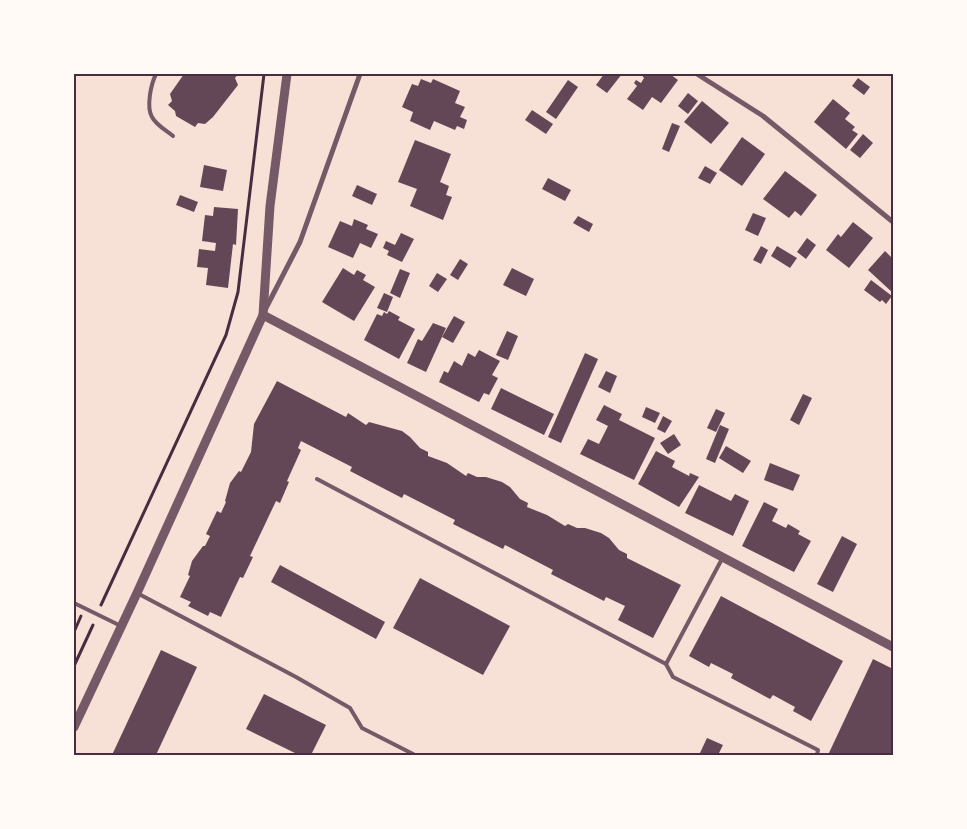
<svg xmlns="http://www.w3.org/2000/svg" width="967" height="829" font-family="'DejaVu Sans',sans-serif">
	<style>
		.building { fill: #644757 }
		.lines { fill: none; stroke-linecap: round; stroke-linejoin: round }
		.path { stroke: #4a2c40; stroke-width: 3 }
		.service { stroke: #755966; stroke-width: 4 }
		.minor { stroke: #755966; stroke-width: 5 }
		.tertiary { stroke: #755966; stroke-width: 9 }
		.neatline { fill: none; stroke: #4a2c40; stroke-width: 2 }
	</style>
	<rect width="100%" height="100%" fill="#f7e1d7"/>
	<g class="building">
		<path d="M184,74H238L235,78L238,85L213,117L205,124L198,123L195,127L176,116L175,111L168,105L172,101L170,94Z"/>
		<path d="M604,74H622L607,93L596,85Z"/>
		<path d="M641,74H670L678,80L661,103L652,97L643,110L627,99L637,86L634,83L636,80L641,83L644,78Z"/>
		<path d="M858,78L870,87L864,95L852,86Z"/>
		<path d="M421,79L431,83L433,79L460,91L455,103L465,107L460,117L467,120L464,129L457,126L455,130L434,121L430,130L410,121L413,112L402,107L412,84L418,86Z"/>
		<path d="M568,80L578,87L556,119L546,112Z"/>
		<path d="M688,93L698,101L688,114L678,106Z"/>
		<path d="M833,99L850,113L845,119L855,127L852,130L858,134L846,149L814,122Z"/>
		<path d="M702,101L729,123L711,144L684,122Z"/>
		<path d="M532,110L553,124L546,134L525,120Z"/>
		<path d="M672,123L680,126L669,152L662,149Z"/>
		<path d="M863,134L873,143L860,158L850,150Z"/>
		<path d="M742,137L765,154L742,186L719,170Z"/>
		<path d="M415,140L451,154L440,182L449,186L446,195L452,197L443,220L410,206L417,189L398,182Z"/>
		<path d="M204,165L227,170L223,191L200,187Z"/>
		<path d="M705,166L717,173L710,184L698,178Z"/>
		<path d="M785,171L817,195L801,216L795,211L789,218L763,199Z"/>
		<path d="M548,178L571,190L565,201L542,189Z"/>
		<path d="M357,185L377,194L372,205L352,196Z"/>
		<path d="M180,195L198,202L194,212L176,205Z"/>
		<path d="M214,207L238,209L236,245L233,244L228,288L206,285L208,268L197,267L199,249L215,251L216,243L202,241L205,215L213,216Z"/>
		<path d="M753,213L766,218L758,236L745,230Z"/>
		<path d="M578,216L593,224L589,232L573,223Z"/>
		<path d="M354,219L368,225L366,229L378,234L371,248L360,243L353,258L328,247L340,221L352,226Z"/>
		<path d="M853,222L873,238L849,268L826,250L838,234L841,237Z"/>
		<path d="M401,233L414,239L402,262L387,255L389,251L383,248L386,241L395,245Z"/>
		<path d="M807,238L816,245L806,259L797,252Z"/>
		<path d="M761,246L768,250L761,264L753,260Z"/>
		<path d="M777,246L797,258L790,268L771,256Z"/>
		<path d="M885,251L893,259V293L868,270Z"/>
		<path d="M460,259L468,264L458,280L450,275Z"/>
		<path d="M343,268L354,275L357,270L366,275L363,280L375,287L354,321L322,302Z"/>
		<path d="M512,268L534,279L526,296L503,285Z"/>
		<path d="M400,269L410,273L400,298L390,293Z"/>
		<path d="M437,273L447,279L438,292L429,286Z"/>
		<path d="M871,280L892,296L886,304L882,300L880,302L864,290Z"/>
		<path d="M384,293L393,297L387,312L377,308Z"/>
		<path d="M389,311L400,317L398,320L415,329L399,359L364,340L377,314L382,316L384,312L387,314Z"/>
		<path d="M454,316L465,322L453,343L442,337Z"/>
		<path d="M433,323L446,328L426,372L407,363L418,339L422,341Z"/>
		<path d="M507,331L518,336L508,360L496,355Z"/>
		<path d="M479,350L500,361L492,375L498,378L489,395L484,393L479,402L439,382L444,371L448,373L454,361L462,366L468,353L475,357Z"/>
		<path d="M585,353L598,359L561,443L548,437Z"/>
		<path d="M606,371L617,376L610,393L598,387Z"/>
		<path d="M277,381L346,417L348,413L366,425L369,422L402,431L410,437L420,448L428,452V456L447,463L466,476L468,473L477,477H486L502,482L510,487L520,499L528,503L527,507L547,515L565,526L568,524L577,528H585L601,533L609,538L619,550L627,554V558L681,585L653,638L618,620L625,606L606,597L604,601L551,574L553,570L505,545L503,549L453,524L455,520L404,494L402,498L350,471L352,467L301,441L298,448L301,450L287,481L289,482L280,503L276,501L250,556L253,557L243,578L240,577L221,617L210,612L208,616L188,606L191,602L180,597L190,576L188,575L192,561L203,546H205L210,536L206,534L217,511L221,513L226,502L225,501L230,483L239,471L241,472L251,452L254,424Z"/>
		<path d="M501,388L554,414L544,435L491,409Z"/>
		<path d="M803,394L812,398L799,425L790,420Z"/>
		<path d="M604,405L622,414L619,420L655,438L634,480L580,454L588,439L599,444L608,426L596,420Z"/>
		<path d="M646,407L660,413L655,423L642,417Z"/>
		<path d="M716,409L725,413L716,432L707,428Z"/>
		<path d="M663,416L672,421L665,433L657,429Z"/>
		<path d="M720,425L729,429L715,463L706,459Z"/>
		<path d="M674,434L681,445L668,454L660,443Z"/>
		<path d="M726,446L751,461L743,473L719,458Z"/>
		<path d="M656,451L675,461L672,467L689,476L690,473L699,477L679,507L638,484Z"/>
		<path d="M770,463L800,475L793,491L764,480Z"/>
		<path d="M699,485L731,501L735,494L749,501L733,536L685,513Z"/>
		<path d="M764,502L778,509L772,521L786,528L788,524L800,531L798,534L811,541L794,572L742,546Z"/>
		<path d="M842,536L857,544L833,592L817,584Z"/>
		<path d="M280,565L385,622L376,639L271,582Z"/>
		<path d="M420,578L510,626L483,675L393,628Z"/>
		<path d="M721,596L843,661L811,721L793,711L795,707L773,695L770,699L731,678L733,674L711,663L709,667L689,656Z"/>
		<path d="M161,650L197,667L156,755H112Z"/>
		<path d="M873,659L893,669V755H828Z"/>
		<path d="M264,694L326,725L311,755H299L246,729Z"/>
		<path d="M707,738L723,745L718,755H699Z"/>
	</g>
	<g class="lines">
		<g class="path">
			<path d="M101,605L226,335L238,292L264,74"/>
			<path d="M74,632L81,616"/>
			<path d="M74,666L93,625"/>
		</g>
		<g class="service">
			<path d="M156,74C151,84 146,107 152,117C156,125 167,131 173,136"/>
			<path d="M317,479L666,664L723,557"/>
			<path d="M137,593L296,677L350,708L362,728L415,755"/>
			<path d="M74,603L121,626"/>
			<path d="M666,664L673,677L818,750L817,755"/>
		</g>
		<g class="minor">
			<path d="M697,74L763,116L893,222"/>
			<path d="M265,310L300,242L360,74"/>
		</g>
		<g class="tertiary">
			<path d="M263,315L893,647"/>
			<path d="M74,727L137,593L263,315L270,206L287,74"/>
		</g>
	</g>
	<rect width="967" height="829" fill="none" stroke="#fffaf5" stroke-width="150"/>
	<rect x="75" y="75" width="817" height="679" class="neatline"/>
</svg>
